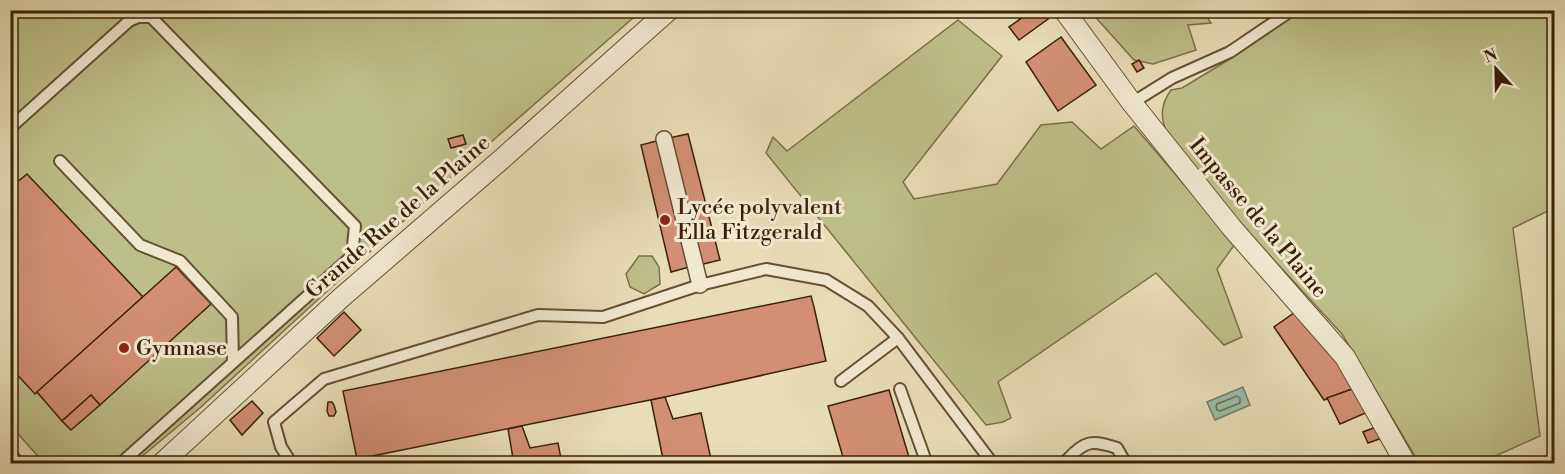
<svg xmlns="http://www.w3.org/2000/svg" width="1565" height="474" font-family="'Libre Bodoni',serif">
	<style>
		.green { fill: #bdbf8a; stroke: #7c704a; stroke-width: 1.5 }
		.water { fill: #98bda8; stroke: #737f68; stroke-width: 1.5 }
		.lines { fill: none; stroke-linecap: round; stroke-linejoin: round }
		.shore { stroke: #6a6f58; stroke-width: 1.5 }
		.building { fill: #d28f75; stroke: #3b2109; stroke-width: 1.5 }
		.service-casing { stroke: #665034; stroke-width: 14 }
		.pedestrian-casing { stroke: #665034; stroke-width: 18 }
		.minor-casing { stroke: #665034; stroke-width: 22 }
		.service { stroke: #f0e9d0; stroke-width: 10 }
		.pedestrian { stroke: #f0e9d0; stroke-width: 15 }
		.minor { stroke: #f0e9d0; stroke-width: 20 }
		.poi-dot { fill: #8f2418; stroke: #f0e9d0; stroke-width: 2 }
		.labels { text-anchor: middle; dominant-baseline: central; stroke-width: 6; stroke-linejoin: round; paint-order: stroke }
		.poi-label { font-size: 22px; fill: #3b2109; stroke: #f0e9d0; text-anchor: start }
		.street-label { font-size: 22px; fill: #3b2109; stroke: #f0e9d0 }
	</style>
	<rect width="100%" height="100%" fill="#e8ddb7"/>
	<filter id="stains"><feTurbulence type="fractalNoise" baseFrequency=".00333" numOctaves="4"/><feColorMatrix values="0 0 0 0 .2 0 0 0 0 .09 0 0 0 0 .02 0 0 0 .5 -.17"/></filter>
	<radialGradient id="worn" r=".72"><stop offset=".6" stop-color="#630" stop-opacity="0"/><stop offset="1" stop-color="#630" stop-opacity=".3"/></radialGradient>
	<g class="green">
		<path d="M11,11H641L458,171L201,407L134,463H44L11,426Z"/>
		<path d="M1090,11H1209L1205,14L1211,23L1188,25L1196,50L1153,64L1134,60Z"/>
		<path d="M1301,11H1554V208L1513,228L1540,436L1480,463H1419L1342,334L1235,218L1168,135C1160,119 1160,105 1171,90L1182,88L1230,59Z"/>
		<path d="M958,20L1002,56L903,182L914,199L997,184L1041,125L1072,122L1101,149L1134,126L1235,244L1217,269L1242,337L1224,345L1156,273L998,382L1011,418L1003,422L986,425L766,153L773,137L787,151Z"/>
		<path d="M639,256H652L659,267L660,284L644,294L630,287L626,274Z"/>
	</g>
	<path class="water" d="M1243,387L1250,405L1215,420L1207,402Z"/>
	<g class="lines">
		<path class="shore" d="M1237,396L1240,398V403L1220,411L1217,410L1216,406L1217,404Z"/>
	</g>
	<g class="building">
		<path d="M1033,10H1042L1048,19L1019,40L1009,27Z"/>
		<path d="M1061,37L1096,85L1058,111L1026,62Z"/>
		<path d="M1139,60L1144,68L1137,72L1132,64Z"/>
		<path d="M688,134L720,260L695,266L664,139Z"/>
		<path d="M463,135L466,144L451,148L448,139Z"/>
		<path d="M664,139L693,266L671,272L641,145Z"/>
		<path d="M27,174L143,297L35,394L10,367V188Z"/>
		<path d="M176,267L211,304L100,405L91,395L62,421L37,392Z"/>
		<path d="M811,296L814,307L826,361L665,397L357,459L343,391Z"/>
		<path d="M1301,308L1355,388L1324,400L1274,327Z"/>
		<path d="M344,312L361,330L334,356L317,338Z"/>
		<path d="M1355,388L1368,412L1340,424L1327,398Z"/>
		<path d="M889,390L911,464H845L828,406Z"/>
		<path d="M91,395L100,405L71,430L62,421Z"/>
		<path d="M665,397L673,419L701,413L712,464H664L651,400Z"/>
		<path d="M252,401L263,413L242,435L230,420Z"/>
		<path d="M328,402H332L334,405L336,412L334,416H329L327,411Z"/>
		<path d="M522,426L530,448L558,443L562,464H514L508,429Z"/>
		<path d="M1376,427L1382,438L1368,443L1363,432Z"/>
	</g>
	<g class="lines">
		<g class="service-casing">
			<g id="service">
				<path d="M1132,103L1172,78L1230,52L1292,10"/>
				<path d="M10,128L129,21L138,17H151L355,226L352,256L120,464"/>
				<path d="M60,161L140,245L180,261L232,317L233,362"/>
				<path d="M841,381L898,338"/>
				<path d="M900,389L927,464"/>
				<path d="M10,454L20,464"/>
				<path d="M292,464L281,447L274,422L324,379L538,315L603,317L700,285L766,269L826,280L868,306L898,338L993,464"/>
				<path d="M1067,464V460C1085,440 1092,440 1117,448L1126,464"/>
			</g>
		</g>
		<g class="pedestrian-casing">
			<path id="pedestrian" d="M664,139L700,285"/>
		</g>
		<g class="minor-casing">
			<g id="minor">
				<path d="M1064,10L1132,103L1232,228L1345,357L1406,464"/>
				<path d="M161,464L342,297L503,158L669,10"/>
			</g>
		</g>
		<use href="#service" class="service"/>
		<use href="#pedestrian" class="pedestrian"/>
		<use href="#minor" class="minor"/>
	</g>
	<g class="poi-dot">
		<circle cx="665" cy="220" r="6"/>
		<circle cx="124" cy="348" r="6"/>
	</g>
	<g class="labels">
		<g class="poi-label">
			<text x="677" y="207">Lycée polyvalent<tspan x="677" dy="25">Ella Fitzgerald</tspan></text>
			<text x="136" y="348">Gymnase</text>
		</g>
		<g class="street-label">
			<text transform="translate(398 217) rotate(-41)">Grande Rue de la Plaine</text>
			<text transform="translate(1258 218) rotate(50)">Impasse de la Plaine</text>
		</g>
	</g>
	<rect width="1565" height="474" fill="none" stroke="#e8ddb7" stroke-width="36"/>
	<rect x="12" y="12" width="1541" height="450" fill="none" stroke="#3b2109" stroke-width="3"/>
	<rect x="18" y="18" width="1529" height="438" fill="none" stroke="#3b2109" stroke-width="1.5"/>
	<g transform="translate(1496 69) rotate(338)" stroke="#f0e9d0" stroke-width="4.5" paint-order="stroke">
	<path d="M0-4.5L10 22L0 15L-10 22Z" fill="#3b2109"/>
	<text y="-9" font-size="16" font-weight="bold" text-anchor="middle" fill="#3b2109">N</text>
	</g>
	<rect width="100%" height="100%" filter="url(#stains)"/>
	<rect width="100%" height="100%" fill="url(#worn)"/>
</svg>
